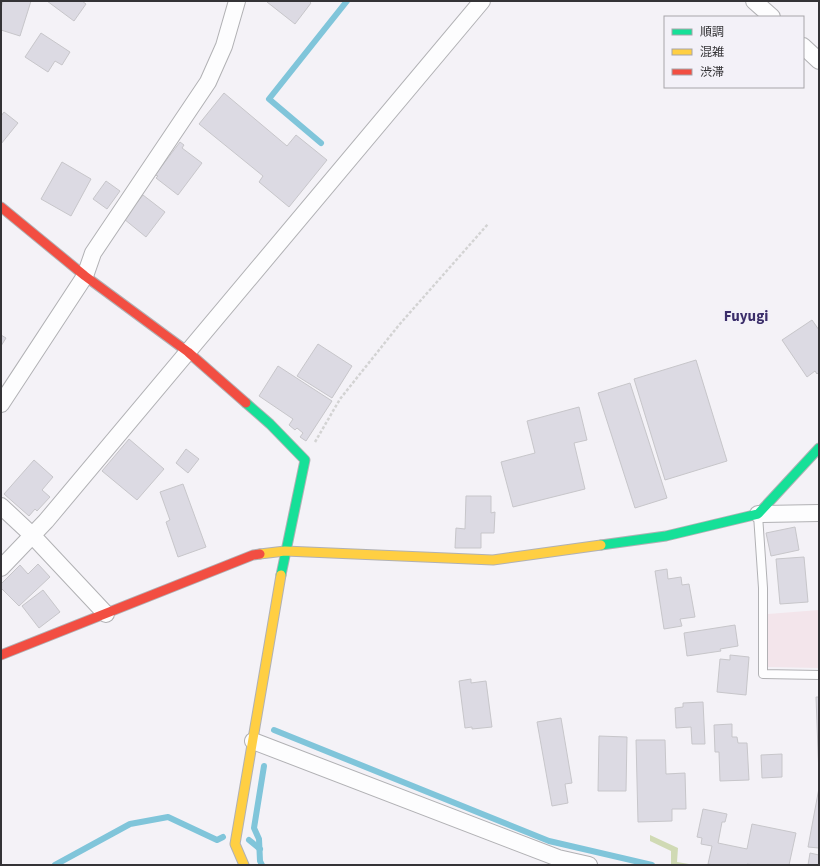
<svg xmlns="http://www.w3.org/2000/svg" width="820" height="866" font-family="'Source Sans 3','Noto Sans JP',sans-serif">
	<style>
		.industrial { fill: #f3e5eb }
		.forest { fill: #d0dab4 }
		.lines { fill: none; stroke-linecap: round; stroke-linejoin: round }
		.stream { stroke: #80c5da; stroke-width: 6 }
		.building { fill: #dcdae3; stroke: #c7c6ca }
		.lane-casing { stroke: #b1b1b4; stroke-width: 10 }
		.street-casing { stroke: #b1b1b4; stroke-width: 18 }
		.fast-casing { stroke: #b1b1b4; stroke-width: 11 }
		.slow-casing { stroke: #b1b1b4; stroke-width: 11 }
		.jam-casing { stroke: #b1b1b4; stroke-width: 11 }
		.path { stroke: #d3d3d3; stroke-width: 2.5; stroke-dasharray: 3 2; stroke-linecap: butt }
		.lane { stroke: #fdfdfe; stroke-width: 8 }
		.street { stroke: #fdfdfe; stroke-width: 16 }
		.fast { stroke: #16e098; stroke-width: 9 }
		.slow { stroke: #ffcf43; stroke-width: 9 }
		.jam { stroke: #f24e42; stroke-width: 9 }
		.labels { text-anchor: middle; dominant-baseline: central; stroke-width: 4; stroke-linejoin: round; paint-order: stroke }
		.quarter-label { font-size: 15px; font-weight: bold; fill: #3b2e6a; stroke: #f3f1f8 }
	</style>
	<rect width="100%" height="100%" fill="#f4f2f7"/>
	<path class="industrial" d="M819,610V668L768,667V614Z"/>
	<path class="forest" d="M650,835L678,848L677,862L695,865H671V851L650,841Z"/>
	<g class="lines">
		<g class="stream">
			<path d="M321,143L269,99L347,1"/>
			<path d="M274,730L549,841L652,865"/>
			<path d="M249,840L260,849"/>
			<path d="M55,865L130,824L168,817L217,840L223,837"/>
			<path d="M262,865L260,861L259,839L254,828L264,766"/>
		</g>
	</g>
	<g class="building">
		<path d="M3,1H31L20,36L1,30V8Z"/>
		<path d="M47,1H82L86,4L74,21Z"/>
		<path d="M268,1H309L311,3L295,24L267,2Z"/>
		<path d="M41,33L70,52L62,65L55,61L48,72L25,57Z"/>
		<path d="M224,93L287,146L296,135L327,160L289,207L259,182L263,176L199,124Z"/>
		<path d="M4,112L18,123L1,144V116Z"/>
		<path d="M180,142L184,145L182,148L202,163L178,195L156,178L158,176L155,175Z"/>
		<path d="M62,162L91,179L71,216L41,199Z"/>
		<path d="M106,181L120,191L107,209L93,199Z"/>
		<path d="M143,195L165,212L146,237L124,219Z"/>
		<path d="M812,320L819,330V372L817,374L815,371L807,377L782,340Z"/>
		<path d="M1,335L6,338L1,346Z"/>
		<path d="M318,344L352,366L332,398L297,376Z"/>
		<path d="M696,360L727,461L665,480L634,379Z"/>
		<path d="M278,366L332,401L306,441L300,437L303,433L297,428L295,430L289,425L293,419L259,396Z"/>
		<path d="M630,383L667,498L635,508L598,393Z"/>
		<path d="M579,407L587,440L574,443L585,489L513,507L501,462L535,453L527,421Z"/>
		<path d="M129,439L164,469L137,500L102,471Z"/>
		<path d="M186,449L199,459L188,473L176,463Z"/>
		<path d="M34,460L53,477L42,490L50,497L37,511L35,509L29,516L4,494Z"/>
		<path d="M183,484L206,547L178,557L166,522L170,520L160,492Z"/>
		<path d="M466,496H491V513L495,512L494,533H481V548H455L456,528L465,529Z"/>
		<path d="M795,527L799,550L771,556L766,533Z"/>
		<path d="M804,557L808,602L780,604L776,559Z"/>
		<path d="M38,564L50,577L19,606L1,588V584L20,565L28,574Z"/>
		<path d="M667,569L668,579L681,577L682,585L689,584L695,617L680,619L682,626L664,629L655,571Z"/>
		<path d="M43,590L60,612L39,628L22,606Z"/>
		<path d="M735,625L738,646L720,649L721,651L687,656L684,633Z"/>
		<path d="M730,655L749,657L746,695L717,692L720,659L730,660Z"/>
		<path d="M471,679V683L486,681L492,727L472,729V727L465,728L459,681Z"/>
		<path d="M816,697H819V776Z"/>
		<path d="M703,702L705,744H692L691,727L676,728L675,708L683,707V703Z"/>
		<path d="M561,718L572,783L565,784L568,803L552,806L537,722Z"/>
		<path d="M732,724V737H737L738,743H747L749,780L720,781L719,752H715L714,725Z"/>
		<path d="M599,736L627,737L626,791H598Z"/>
		<path d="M636,740H665L666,774L685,773L686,809H672V821L638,822Z"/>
		<path d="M782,754V777L762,778L761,755Z"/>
		<path d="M819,788V848L808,847Z"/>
		<path d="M703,809L727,814L725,822H722L718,843L747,849L752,824L796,833L789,865H755L747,864V865H714L708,864L712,846L701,844L702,838L697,837Z"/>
		<path d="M810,853L819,855V865H808Z"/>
	</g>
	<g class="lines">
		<g class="lane-casing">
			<path id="lane" d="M758,515L763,588V674L819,675"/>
		</g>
		<g class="street-casing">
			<g id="street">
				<path d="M754,1L772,17"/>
				<path d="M803,46L819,61"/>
				<path d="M1,404L85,276L93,253L208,82L224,46L237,1"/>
				<path d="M1,506L32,535L106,614"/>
				<path d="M758,514L819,513"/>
				<path d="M1,568L46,521L482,1"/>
				<path d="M253,741L558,858L589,865"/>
			</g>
		</g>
		<g class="fast-casing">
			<g id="fast">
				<path d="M246,403L270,424L305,460L281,575"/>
				<path d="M601,545L666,536L758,514L819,448"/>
			</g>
		</g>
		<g class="slow-casing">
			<g id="slow">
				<path d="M260,554L285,551L493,560L601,545"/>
				<path d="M244,865L235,844L281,575"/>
			</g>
		</g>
		<g class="jam-casing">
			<g id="jam">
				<path d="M1,207L85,276L188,352L246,403"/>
				<path d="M1,655L253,555L260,554"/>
			</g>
		</g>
		<path class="path" d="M315,442L340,399L399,325L488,224"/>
		<use href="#lane" class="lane"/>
		<use href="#street" class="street"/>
		<use href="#fast" class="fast"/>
		<use href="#slow" class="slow"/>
		<use href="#jam" class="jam"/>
	</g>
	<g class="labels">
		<g class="quarter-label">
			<text x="746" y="316">Fuyugi</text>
		</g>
	</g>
	<rect width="820" height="866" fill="none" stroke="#343336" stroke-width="4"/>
	<rect x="664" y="16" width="140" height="72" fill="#f3f1f8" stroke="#a7a5aa"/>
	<rect x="672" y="29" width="20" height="6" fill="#16e098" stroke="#a7a5aa"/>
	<text x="700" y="36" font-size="12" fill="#343336">順調</text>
	<rect x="672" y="49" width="20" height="6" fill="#ffcf43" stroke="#a7a5aa"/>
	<text x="700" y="56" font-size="12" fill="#343336">混雑</text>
	<rect x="672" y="69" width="20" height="6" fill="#f24e42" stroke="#a7a5aa"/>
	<text x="700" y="76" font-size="12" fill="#343336">渋滞</text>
</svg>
